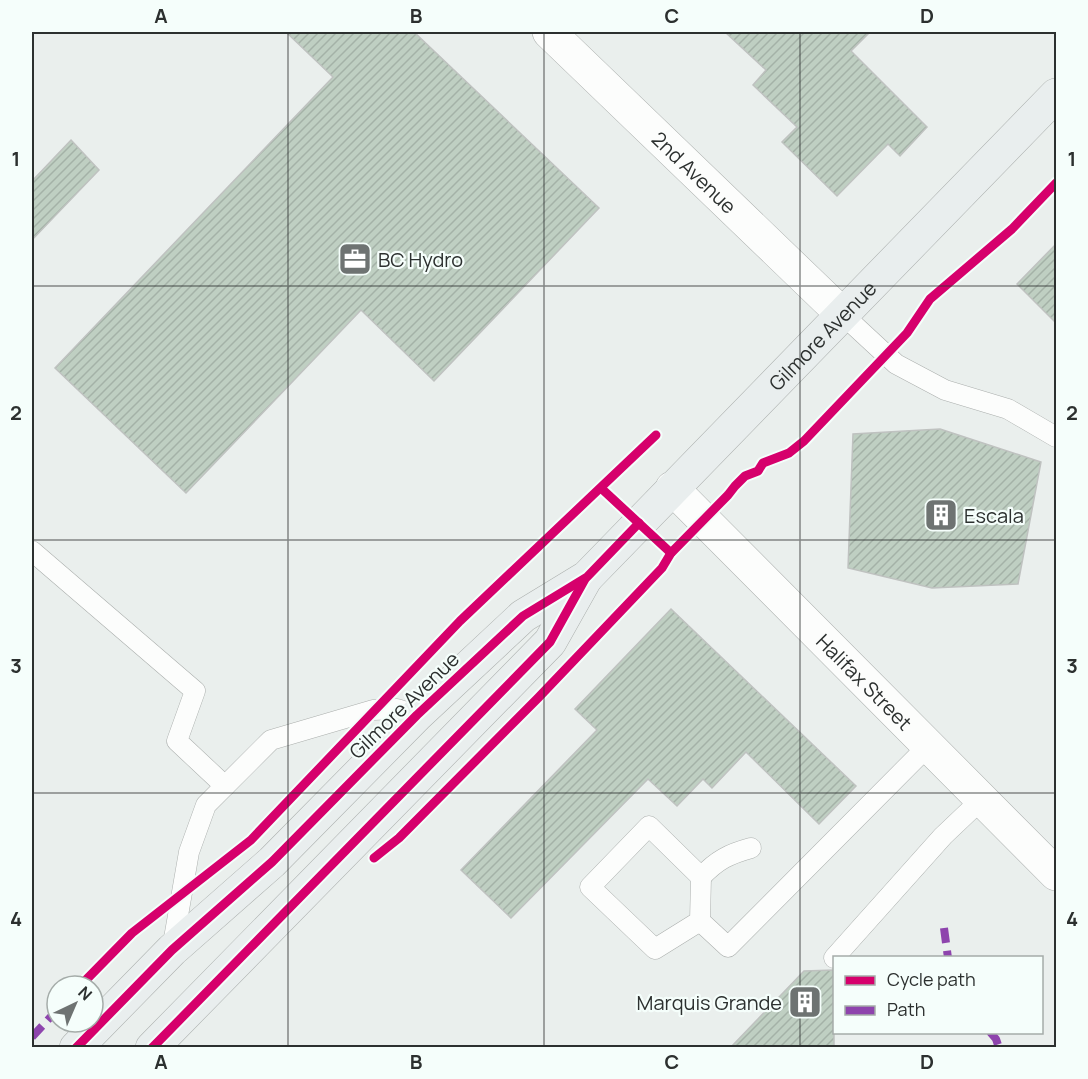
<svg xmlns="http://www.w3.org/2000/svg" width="1088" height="1079" font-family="Manrope,sans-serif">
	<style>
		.building { fill: url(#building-hatch); stroke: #bfc2c0; stroke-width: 1.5 }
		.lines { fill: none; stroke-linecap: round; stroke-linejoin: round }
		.lane-casing { stroke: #abafad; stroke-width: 21 }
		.street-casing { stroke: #abafad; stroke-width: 34 }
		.secondary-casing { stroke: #abafad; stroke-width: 34 }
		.lane { stroke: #fcfdfc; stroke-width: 20 }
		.street { stroke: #fcfdfc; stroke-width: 33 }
		.secondary { stroke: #e9eeee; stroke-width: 33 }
		.quiet { stroke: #8e44ad; stroke-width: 8; stroke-dasharray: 15 8; stroke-linecap: butt }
		.cycleway-casing { stroke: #f5fefb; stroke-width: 13 }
		.cycleway { stroke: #d6006c; stroke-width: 9 }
		.grid { fill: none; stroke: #2c302f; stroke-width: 1.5; stroke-opacity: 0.55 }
		.labels { text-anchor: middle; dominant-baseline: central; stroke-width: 4.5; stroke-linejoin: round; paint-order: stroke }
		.street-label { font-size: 20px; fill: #2c302f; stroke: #f5fefb }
		.poi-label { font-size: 20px; fill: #2c302f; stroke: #f5fefb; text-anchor: start }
		.neatline { fill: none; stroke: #2c302f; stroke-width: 2 }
		.grid-label { font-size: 20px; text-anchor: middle; font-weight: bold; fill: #2c302f }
	</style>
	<defs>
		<pattern id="building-hatch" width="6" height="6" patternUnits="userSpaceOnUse" patternTransform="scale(1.5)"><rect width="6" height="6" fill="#bfcfc2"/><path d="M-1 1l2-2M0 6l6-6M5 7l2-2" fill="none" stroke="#a4b2a7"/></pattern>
	</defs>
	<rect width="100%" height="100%" fill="#eaefed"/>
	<g class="building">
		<path d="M286,32H414L599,208L434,381L361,310L186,493L55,368L333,77Z"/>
		<path d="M725,32H870L851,51L927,127L900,156L888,144L837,196L782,142L797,127L753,85L766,70Z"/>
		<path d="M71,140L99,170L32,240V181Z"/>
		<path d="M1056,244V323L1017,284Z"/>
		<path d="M940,429L1041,462L1018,584L932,588L848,568L853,434Z"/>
		<path d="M671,609L856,786L819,824L746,752L712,788L703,779L677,806L648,779L511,918L461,870L597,730L575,709Z"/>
		<path d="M834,970V1047H731L804,971Z"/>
	</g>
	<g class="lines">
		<g class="lane-casing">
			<g id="lane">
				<path d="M842,314L896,364L945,390L1008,409L1056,437"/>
				<path d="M32,551L195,691L177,741L225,786"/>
				<path d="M701,877C717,860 729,854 751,848"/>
				<path d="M700,921L655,949L590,887L649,826L701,877L700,921L728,947L929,745"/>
				<path d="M172,950L189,852L206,805L271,740L373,710L397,709L417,715"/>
				<path d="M834,958L943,836L982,799"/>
			</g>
		</g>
		<g class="street-casing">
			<g id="street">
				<path id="s1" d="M549,32L842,314"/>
				<path id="s2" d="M672,488L1056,874"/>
			</g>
		</g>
		<g class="secondary-casing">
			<g id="secondary">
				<path id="s3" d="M76,1048L172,950L272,862L417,715L523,616L587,577L1056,95"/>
				<path d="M152,1048L550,642L586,578"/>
			</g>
		</g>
		<use href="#lane" class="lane"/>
		<use href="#street" class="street"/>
		<use href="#secondary" class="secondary"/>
		<g class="quiet">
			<path d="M944,928L948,958"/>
			<path d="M990,1032L996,1039L999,1048"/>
			<path d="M32,1037L57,1010"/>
		</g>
		<g class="cycleway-casing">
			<g id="cycleway">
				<path d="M602,489L671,553"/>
				<path d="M374,858L399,838L538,698L662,568L671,553L728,495L735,486L745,476L758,471L763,463L789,453L804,441L907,333L930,299L1012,229L1056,183"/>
				<path d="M80,986L132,933L251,840L460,621L656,435"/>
				<path d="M76,1048L172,950L272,862L417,715L523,616L587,577L639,523"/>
				<path d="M152,1048L550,642L585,579"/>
			</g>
		</g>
		<use href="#cycleway" class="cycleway"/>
	</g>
	<path class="grid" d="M288,32V1048M544,32V1048M800,32V1048M32,286H1056M32,540H1056M32,793H1056"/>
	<defs>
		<g id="office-square" transform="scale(1.725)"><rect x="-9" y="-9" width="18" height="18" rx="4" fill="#6e7372" stroke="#f5fefb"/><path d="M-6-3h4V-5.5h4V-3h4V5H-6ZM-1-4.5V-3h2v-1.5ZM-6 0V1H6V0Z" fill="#fff"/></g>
		<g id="building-square" transform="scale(1.725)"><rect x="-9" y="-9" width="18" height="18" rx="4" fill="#6e7372" stroke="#f5fefb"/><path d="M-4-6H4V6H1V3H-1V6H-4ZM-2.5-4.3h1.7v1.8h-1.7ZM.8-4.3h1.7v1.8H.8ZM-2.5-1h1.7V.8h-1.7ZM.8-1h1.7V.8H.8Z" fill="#fff"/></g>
	</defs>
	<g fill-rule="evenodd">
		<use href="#office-square" x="355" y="259"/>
		<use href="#building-square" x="941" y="515"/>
		<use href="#building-square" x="805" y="1002"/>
	</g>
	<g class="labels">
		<g class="street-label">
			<text stroke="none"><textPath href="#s1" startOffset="202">2nd Avenue</textPath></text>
			<text stroke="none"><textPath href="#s3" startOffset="1034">Gilmore Avenue</textPath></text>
			<text stroke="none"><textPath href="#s2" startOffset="273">Halifax Street</textPath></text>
			<text transform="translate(404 705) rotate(-44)">Gilmore Avenue</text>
		</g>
		<g class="poi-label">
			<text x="378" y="259">BC Hydro</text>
			<text x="964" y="515">Escala</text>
			<text x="782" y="1002" text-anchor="end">Marquis Grande</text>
		</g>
	</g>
	<rect width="1088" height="1079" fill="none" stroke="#f5fefb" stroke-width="66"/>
	<rect x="833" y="956" width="210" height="78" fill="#f5fefb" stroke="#a5aca9" stroke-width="1.5"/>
	<rect x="845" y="976" width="30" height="9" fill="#d6006c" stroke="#a5aca9" stroke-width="1.5"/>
	<text x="887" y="986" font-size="18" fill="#2c302f">Cycle path</text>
	<rect x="845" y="1006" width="30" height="9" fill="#8e44ad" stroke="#a5aca9" stroke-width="1.5"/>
	<text x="887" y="1016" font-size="18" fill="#2c302f">Path</text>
	<g transform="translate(75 1004) rotate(44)"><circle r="28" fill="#f5fefb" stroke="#a5aca9" stroke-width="1.5"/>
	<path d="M0-4.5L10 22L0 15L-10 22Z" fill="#6e7372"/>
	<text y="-9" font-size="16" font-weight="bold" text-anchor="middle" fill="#2c302f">N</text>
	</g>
	<rect x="33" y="33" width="1022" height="1013" class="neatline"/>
	<g class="grid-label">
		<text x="161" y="23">A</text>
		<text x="416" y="23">B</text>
		<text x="672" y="23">C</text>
		<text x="927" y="23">D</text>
		<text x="16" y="166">1</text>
		<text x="1072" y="166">1</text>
		<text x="16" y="420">2</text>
		<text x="1072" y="420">2</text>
		<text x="16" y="673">3</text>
		<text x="1072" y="673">3</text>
		<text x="16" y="926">4</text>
		<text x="1072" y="926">4</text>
		<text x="161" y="1069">A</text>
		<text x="416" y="1069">B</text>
		<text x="672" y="1069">C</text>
		<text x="927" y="1069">D</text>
	</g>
</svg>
